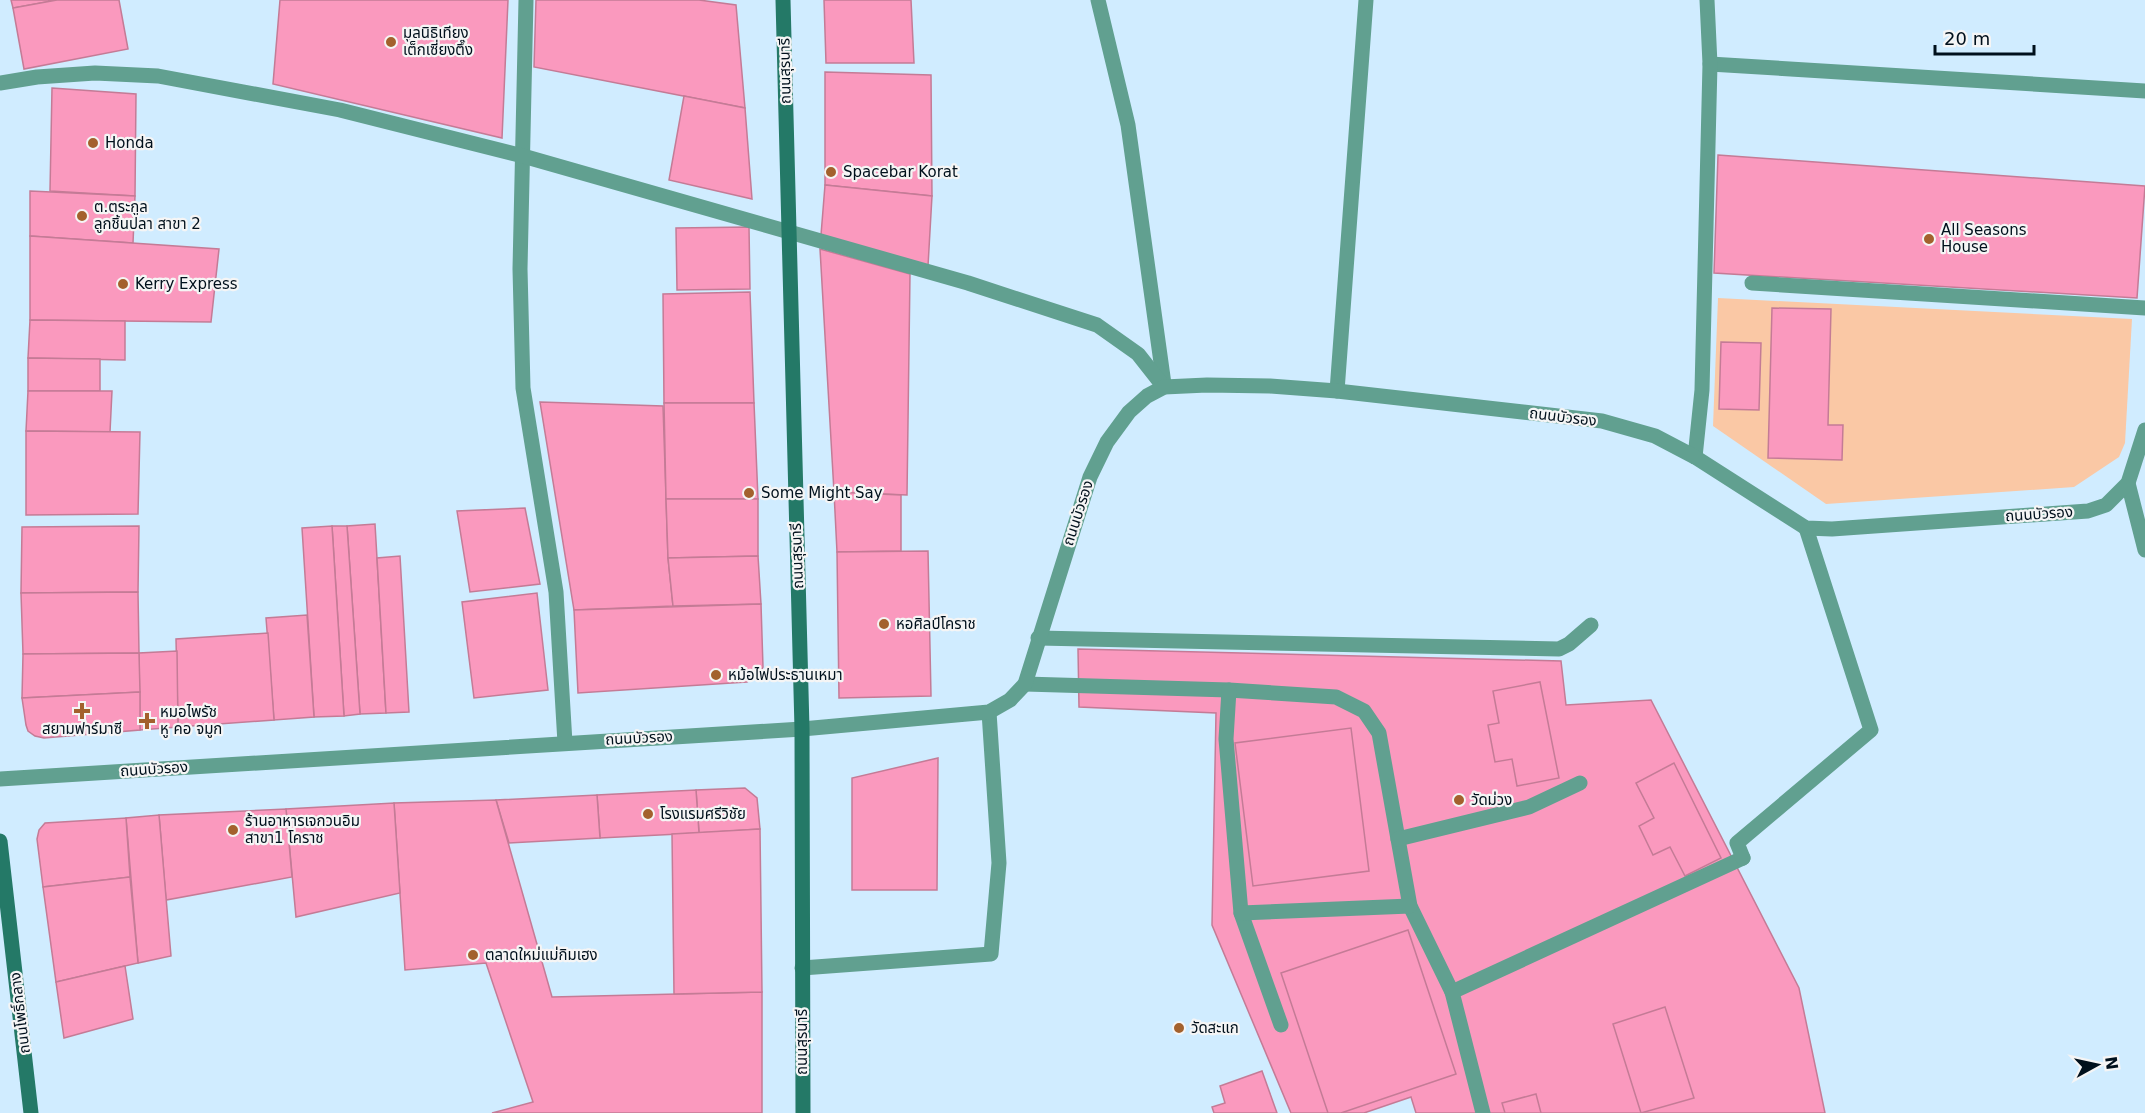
<svg xmlns="http://www.w3.org/2000/svg" width="2145" height="1113" font-family="'DejaVu Sans','Noto Sans Thai',sans-serif">
	<style>
		.green { fill: #fac8a5 }
		.building { fill: #fa99be; stroke: #c47b96; stroke-width: 1.5 }
		.lines { fill: none; stroke-linecap: round; stroke-linejoin: round }
		.service { stroke: #61a090; stroke-width: 15 }
		.minor { stroke: #61a090; stroke-width: 15 }
		.tertiary { stroke: #61a090; stroke-width: 15 }
		.secondary { stroke: #247967; stroke-width: 15 }
		.poi-dot { fill: #a3612d; stroke: #f5f5f5; stroke-width: 2 }
		.labels { text-anchor: middle; dominant-baseline: central; stroke-width: 4.5; stroke-linejoin: round; paint-order: stroke }
		.poi-label { font-size: 15px; fill: #00101c; stroke: #f5f5f5; text-anchor: start }
		.street-label { font-size: 15px; fill: #00101c; stroke: #f5f5f5 }
	</style>
	<rect width="100%" height="100%" fill="#d0ecff"/>
	<path class="green" d="M1718,298L2132,319L2125,443L2119,457L2074,487L1826,504L1713,426Z"/>
	<g class="building">
		<path d="M11,0H57L13,8Z"/>
		<path d="M57,0H119L128,49L24,69L13,8Z"/>
		<path d="M280,0H508L502,138L273,84Z"/>
		<path d="M536,0H699L736,5L745,108L534,67Z"/>
		<path d="M824,0H911L914,63H826Z"/>
		<path d="M825,72L931,75L932,196L825,185Z"/>
		<path d="M52,88L136,94L135,196L50,191Z"/>
		<path d="M684,96L745,108L752,199L669,180Z"/>
		<path d="M1718,155L2145,186L2137,298L1714,273Z"/>
		<path d="M825,185L932,196L928,266L821,235Z"/>
		<path d="M30,191L135,196L133,243L30,236Z"/>
		<path d="M749,227L750,289L677,290L676,228Z"/>
		<path d="M30,236L219,249L211,322L30,320Z"/>
		<path d="M820,249L910,274L907,495L834,492Z"/>
		<path d="M750,292L754,403H664L663,294Z"/>
		<path d="M1772,308L1831,309L1828,425H1843L1842,460L1768,458Z"/>
		<path d="M30,320L125,321V360L28,358Z"/>
		<path d="M1721,342L1761,343L1759,410L1719,409Z"/>
		<path d="M28,358L100,359V391H28Z"/>
		<path d="M28,391H112L110,432L26,431Z"/>
		<path d="M540,402L663,406L668,558L673,606L574,610Z"/>
		<path d="M664,403H754L758,499H666Z"/>
		<path d="M26,431L140,432L138,514L26,515Z"/>
		<path d="M834,492L901,495V551L837,552Z"/>
		<path d="M666,499H758V556L668,558Z"/>
		<path d="M525,508L540,584L470,592L457,511Z"/>
		<path d="M375,524L386,713L360,714L347,526Z"/>
		<path d="M139,526L138,592L21,593L22,527Z"/>
		<path d="M332,526H347L360,714L344,716Z"/>
		<path d="M332,526L344,716L314,717L302,528Z"/>
		<path d="M928,551L931,696L839,698L837,552Z"/>
		<path d="M400,556L409,712L386,713L377,558Z"/>
		<path d="M758,556L761,604L673,606L668,558Z"/>
		<path d="M138,592L139,653L23,654L21,593Z"/>
		<path d="M537,593L548,690L474,698L462,602Z"/>
		<path d="M761,604L763,667L760,673L747,682L578,693L574,610Z"/>
		<path d="M307,615L314,717L274,720L266,618Z"/>
		<path d="M268,633L274,720L178,727L176,639Z"/>
		<path d="M1078,649L1561,661L1566,705L1651,700L1799,988L1825,1113H1416L1411,1097L1364,1113H1291L1212,925L1216,713L1079,707Z"/>
		<path d="M177,651L178,727L140,730L139,653Z"/>
		<path d="M139,653L140,692L22,698L23,654Z"/>
		<path d="M1540,682L1559,778L1517,786L1512,759L1495,762L1488,725L1499,723L1493,691Z"/>
		<path d="M140,692V730L44,738L35,736L28,731L26,725L22,698Z"/>
		<path d="M1351,728L1369,871L1253,886L1235,743Z"/>
		<path d="M938,758L937,890H852V778Z"/>
		<path d="M1674,763L1721,858L1685,876L1670,847L1653,855L1639,826L1654,818L1636,783Z"/>
		<path d="M745,788L757,798L760,829L699,833L696,790Z"/>
		<path d="M696,790L699,833L600,838L597,795Z"/>
		<path d="M597,795L600,838L509,843L496,800Z"/>
		<path d="M496,800L552,997L762,992V1113H492L533,1102L486,963L405,970L394,803Z"/>
		<path d="M394,803L400,893L296,917L286,809Z"/>
		<path d="M286,809L292,877L166,900L159,815Z"/>
		<path d="M159,815L171,956L138,963L126,818Z"/>
		<path d="M126,818L130,877L43,887L37,839L39,830L45,823Z"/>
		<path d="M760,829L762,992L674,994L672,834Z"/>
		<path d="M130,877L138,963L56,982L43,887Z"/>
		<path d="M1408,930L1456,1074L1341,1113H1328L1281,973Z"/>
		<path d="M125,966L133,1019L64,1038L56,982Z"/>
		<path d="M1665,1007L1694,1098L1641,1113L1613,1024Z"/>
		<path d="M1262,1071L1277,1113H1214L1212,1107L1225,1103L1220,1086Z"/>
		<path d="M1536,1094L1541,1113H1505L1502,1103Z"/>
	</g>
	<g class="lines">
		<g class="service">
			<path d="M2128,483L2145,550"/>
			<path d="M1025,684L1229,690L1336,697L1364,711L1379,733L1410,906L1452,992"/>
			<path d="M1229,690L1226,739L1241,913L1281,1025"/>
			<path d="M1398,839L1529,807L1580,783"/>
			<path d="M1241,913L1410,906"/>
			<path d="M802,968L991,954L999,863L989,712"/>
			<path d="M1483,1113L1452,992L1743,858"/>
		</g>
		<g class="minor">
			<path d="M526,0L520,269L523,388L556,592L565,743"/>
			<path d="M1098,0L1128,125L1164,384"/>
			<path d="M1710,64L2145,91"/>
			<path d="M0,83L37,77L95,73L158,76L340,110L523,156L968,283L1097,325L1138,354L1164,387"/>
			<path d="M1752,283L2145,308"/>
			<path d="M1337,391L1366,0"/>
			<path d="M1695,457L1702,390L1710,64L1707,0"/>
			<path d="M1038,638L1559,649L1569,644L1591,625"/>
			<path d="M1743,858L1737,843L1871,730L1806,528"/>
		</g>
		<path class="tertiary" d="M0,779L802,729L989,712L1010,700L1025,684L1090,477L1107,442L1129,412L1147,396L1164,387L1207,385L1270,386L1337,391L1602,421L1655,436L1695,457L1806,528L1832,529L2088,511L2106,505L2128,483L2145,430"/>
		<g class="secondary">
			<path d="M783,0L802,729L803,1113"/>
			<path d="M0,841L31,1113"/>
		</g>
	</g>
	<g class="poi-dot">
		<circle cx="391" cy="42" r="6"/>
		<circle cx="93" cy="143" r="6"/>
		<circle cx="831" cy="172" r="6"/>
		<circle cx="82" cy="216" r="6"/>
		<circle cx="1929" cy="239" r="6"/>
		<circle cx="123" cy="284" r="6"/>
		<circle cx="749" cy="493" r="6"/>
		<circle cx="884" cy="624" r="6"/>
		<circle cx="716" cy="675" r="6"/>
		<path d="M79 702h6v6h6v6h-6v6h-6v-6h-6v-6h6z"/>
		<path d="M144 712h6v6h6v6h-6v6h-6v-6h-6v-6h6z"/>
		<circle cx="1459" cy="800" r="6"/>
		<circle cx="648" cy="814" r="6"/>
		<circle cx="233" cy="830" r="6"/>
		<circle cx="473" cy="955" r="6"/>
		<circle cx="1179" cy="1028" r="6"/>
	</g>
	<g class="labels">
		<g class="poi-label">
			<text x="403" y="33">มูลนิธิเทียง<tspan x="403" dy="17">เต็กเซี่ยงตึ๊ง</tspan></text>
			<text x="105" y="143">Honda</text>
			<text x="843" y="172">Spacebar Korat</text>
			<text x="94" y="207">ต.ตระกูล<tspan x="94" dy="17">ลูกชิ้นปลา สาขา 2</tspan></text>
			<text x="1941" y="230">All Seasons<tspan x="1941" dy="17">House</tspan></text>
			<text x="135" y="284">Kerry Express</text>
			<text x="761" y="493">Some Might Say</text>
			<text x="896" y="624">หอศิลป์โคราช</text>
			<text x="728" y="675">หม้อไฟประธานเหมา</text>
			<text x="160" y="712">หมอไพรัช<tspan x="160" dy="17">หู คอ จมูก</tspan></text>
			<text x="82" y="729" text-anchor="middle">สยามฟาร์มาซี</text>
			<text x="1471" y="800">วัดม่วง</text>
			<text x="660" y="814">โรงแรมศรีวิชัย</text>
			<text x="245" y="821">ร้านอาหารเจกวนอิม<tspan x="245" dy="17">สาขา1 โคราช</tspan></text>
			<text x="485" y="955">ตลาดใหม่แม่กิมเฮง</text>
			<text x="1191" y="1028">วัดสะแก</text>
		</g>
		<g class="street-label">
			<text transform="translate(785 71) rotate(-91)">ถนนสุรนารี</text>
			<text transform="translate(1563 417) rotate(7)">ถนนบัวรอง</text>
			<text transform="translate(1078 513) rotate(-72)">ถนนบัวรอง</text>
			<text transform="translate(2039 514) rotate(-4)">ถนนบัวรอง</text>
			<text transform="translate(797 556) rotate(-92)">ถนนสุรนารี</text>
			<text transform="translate(639 738) rotate(-3)">ถนนบัวรอง</text>
			<text transform="translate(154 769) rotate(-4)">ถนนบัวรอง</text>
			<text transform="translate(20 1013) rotate(-97)">ถนนโพธิ์กลาง</text>
			<text transform="translate(802 1042) rotate(-90)">ถนนสุรนารี</text>
		</g>
	</g>
	<g transform="translate(2097 1065) rotate(82)" stroke="#f5f5f5" stroke-width="4.5" paint-order="stroke">
	<path d="M0-4.5L10 22L0 15L-10 22Z" fill="#00101c"/>
	<text y="-9" font-size="16" font-weight="bold" text-anchor="middle" fill="#00101c">N</text>
	</g>
	<path d="M1935 45v9h99v-9" fill="none" stroke="#00101c" stroke-width="3"/>
	<text x="1944" y="45" font-size="18" fill="#00101c" stroke="#f5f5f5" stroke-width="4.5" paint-order="stroke">20 m</text>
</svg>
